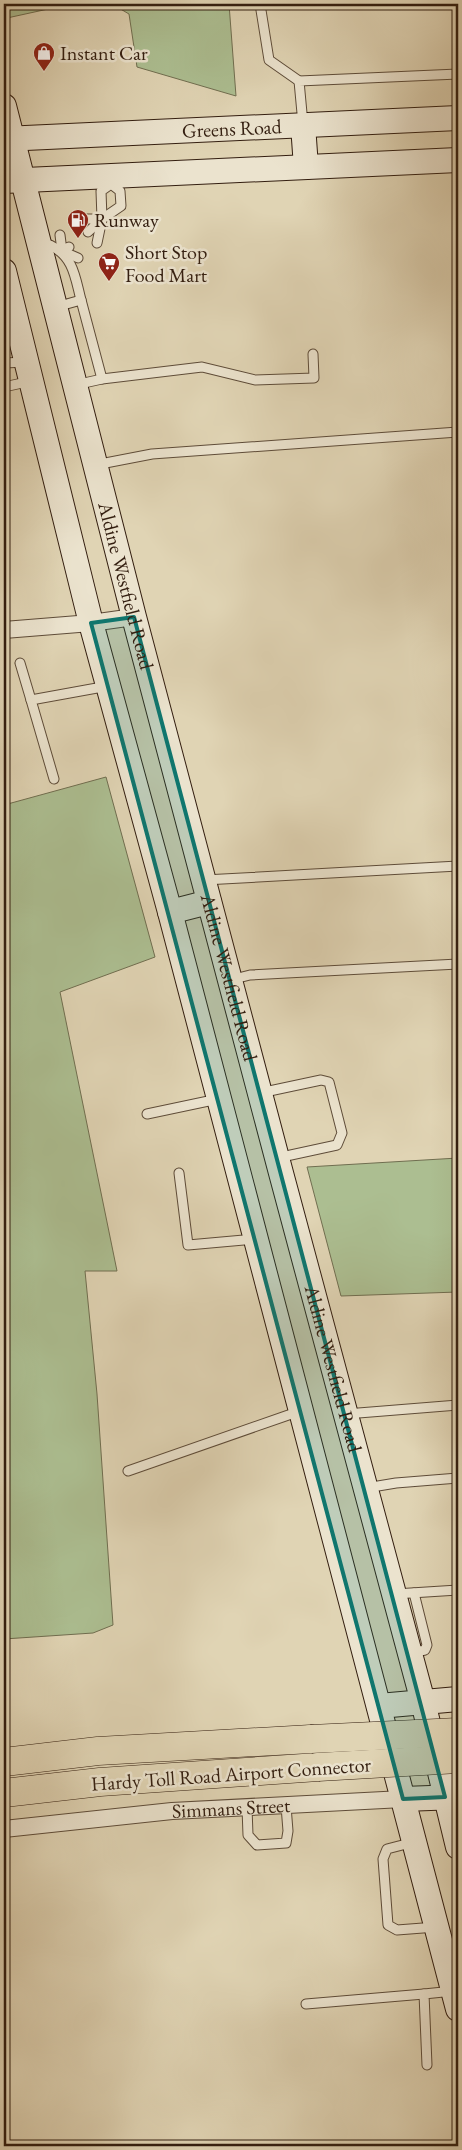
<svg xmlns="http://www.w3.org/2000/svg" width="462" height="2150" font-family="'EB Garamond',serif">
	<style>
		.green { fill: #acbe91; stroke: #706e50 }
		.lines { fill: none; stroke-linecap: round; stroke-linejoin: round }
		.service-casing { stroke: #5e4c39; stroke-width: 11 }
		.minor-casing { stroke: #5e4c39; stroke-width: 18 }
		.secondary-casing { stroke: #331e10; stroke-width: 26 }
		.motorway-casing { stroke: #331e10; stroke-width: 29 }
		.service { stroke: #ebe3ce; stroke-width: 9 }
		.minor { stroke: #ebe3ce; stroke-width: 16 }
		.secondary { stroke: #ebe3ce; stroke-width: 24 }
		.motorway { stroke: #e0d4b4; stroke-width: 28 }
		.motorway-bridge-casing { stroke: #331e10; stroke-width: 29; stroke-linecap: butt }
		.motorway-bridge { stroke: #e0d4b4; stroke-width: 28 }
		.marked { fill: #0f766e; fill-opacity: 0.2; stroke: #0f766e; stroke-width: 4; stroke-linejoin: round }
		.labels { text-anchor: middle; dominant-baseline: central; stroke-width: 5; stroke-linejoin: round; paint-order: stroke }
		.poi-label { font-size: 20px; fill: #331e10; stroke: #ebe3ce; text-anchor: start }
		.street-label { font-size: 20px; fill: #331e10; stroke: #ebe3ce }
	</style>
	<rect width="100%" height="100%" fill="#e0d4b4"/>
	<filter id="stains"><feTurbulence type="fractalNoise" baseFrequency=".004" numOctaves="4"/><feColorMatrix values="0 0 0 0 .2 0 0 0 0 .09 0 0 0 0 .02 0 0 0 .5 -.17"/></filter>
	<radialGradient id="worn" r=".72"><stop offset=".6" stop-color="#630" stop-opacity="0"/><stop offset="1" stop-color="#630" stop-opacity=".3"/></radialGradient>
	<g class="green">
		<path d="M4,4H71L7,18Z"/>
		<path d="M112,4H229L236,96L137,67L129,14Z"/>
		<path d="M106,777L155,957L60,992L117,1271H85L97,1394L113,1625L93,1633L4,1639V805Z"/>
		<path d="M458,1158V1292L341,1296L307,1167Z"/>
	</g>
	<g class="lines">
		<g class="service-casing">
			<g id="service">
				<path d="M260,4L269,60L299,81"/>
				<path d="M303,124L299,81L458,74"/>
				<path d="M79,219H102L88,232"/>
				<path d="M102,219L121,206L120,191L111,184V179"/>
				<path d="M60,235L62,251L69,247"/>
				<path d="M97,243L102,219L101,191L111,184"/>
				<path d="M42,247L50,245C74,257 75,277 81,300"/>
				<path d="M62,251L78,258"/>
				<path d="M56,307L81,300L102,379"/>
				<path d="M4,363L26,362"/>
				<path d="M75,385L102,379L202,367L255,380L314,378L313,354"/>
				<path d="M4,387L31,381"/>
				<path d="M95,465L152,454L458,432"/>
				<path d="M20,663L31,700"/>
				<path d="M54,779L31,700L108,686"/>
				<path d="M204,880L458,866"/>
				<path d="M230,980L250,975L458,964"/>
				<path d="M260,1093L321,1080L329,1082L342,1133L337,1145L277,1158"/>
				<path d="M147,1114L218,1099"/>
				<path d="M179,1173L188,1245L255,1239"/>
				<path d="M346,1414L458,1405"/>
				<path d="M128,1471L300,1411"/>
				<path d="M366,1488L396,1483L458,1478"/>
				<path d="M395,1594L458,1590"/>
				<path d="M411,1653L425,1650L427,1645L414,1593"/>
				<path d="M247,1808L248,1835L257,1845L286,1843L288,1831L286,1806"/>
				<path d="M414,1842L387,1849L383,1859L388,1925L397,1930L436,1927"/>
				<path d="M306,2004L424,1994"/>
				<path d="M427,2065L424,1994L453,1991"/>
			</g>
		</g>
		<g class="minor-casing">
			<g id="minor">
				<path d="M4,630L91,623L134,617"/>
				<path id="s1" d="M4,1829L172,1811L403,1799"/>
			</g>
		</g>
		<g class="secondary-casing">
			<g id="secondary">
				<path id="s2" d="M4,106L134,617L281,1173L423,1702L458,1847"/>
				<path d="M303,125L306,167"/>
				<path id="s3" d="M4,139L458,118"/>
				<path d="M4,181L458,160"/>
				<path d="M4,271L91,623L170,912L458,2009"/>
				<path d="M170,912L209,902"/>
				<path d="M379,1706L458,1699"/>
				<path d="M403,1799L458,1797"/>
			</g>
		</g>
		<g class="motorway-casing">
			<g id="motorway">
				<path d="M4,1762L98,1751L311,1739"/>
				<path d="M4,1793L100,1782L318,1767"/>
			</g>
		</g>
		<use href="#service" class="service"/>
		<use href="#minor" class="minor"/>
		<use href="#secondary" class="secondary"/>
		<use href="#motorway" class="motorway"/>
		<g class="motorway-bridge-casing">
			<g id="motorway-bridge">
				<path d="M311,1739L458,1732"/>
				<path d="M318,1767L458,1759"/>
			</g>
		</g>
		<use href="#motorway-bridge" class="motorway-bridge"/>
	</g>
	<path class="marked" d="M134,617L445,1797L403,1799L91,623Z"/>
	<defs>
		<g id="shop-pin" transform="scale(1.125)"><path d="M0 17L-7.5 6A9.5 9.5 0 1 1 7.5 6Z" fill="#8f2418" stroke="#ebe3ce"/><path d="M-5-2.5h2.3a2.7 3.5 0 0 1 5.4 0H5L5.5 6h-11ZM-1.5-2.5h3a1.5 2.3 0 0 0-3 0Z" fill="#fff"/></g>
		<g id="fuel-pin" transform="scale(1.125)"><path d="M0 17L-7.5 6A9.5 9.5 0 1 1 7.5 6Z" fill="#8f2418" stroke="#ebe3ce"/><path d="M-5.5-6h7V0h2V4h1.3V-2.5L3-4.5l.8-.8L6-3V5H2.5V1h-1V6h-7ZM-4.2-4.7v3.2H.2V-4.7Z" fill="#fff"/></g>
		<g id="supermarket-pin" transform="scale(1.125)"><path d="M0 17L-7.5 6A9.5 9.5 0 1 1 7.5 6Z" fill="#8f2418" stroke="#ebe3ce"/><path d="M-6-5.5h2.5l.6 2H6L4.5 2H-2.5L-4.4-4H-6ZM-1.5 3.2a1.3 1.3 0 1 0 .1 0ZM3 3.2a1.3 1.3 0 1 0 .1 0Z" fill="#fff"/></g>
	</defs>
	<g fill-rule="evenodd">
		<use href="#shop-pin" x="44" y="53"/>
		<use href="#fuel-pin" x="78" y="220"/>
		<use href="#supermarket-pin" x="109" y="263"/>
	</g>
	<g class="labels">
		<g class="poi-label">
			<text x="60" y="53">Instant Car</text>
			<text x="94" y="220">Runway</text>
			<text x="125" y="252">Short Stop<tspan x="125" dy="23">Food Mart</tspan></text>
		</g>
		<g class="street-label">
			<text stroke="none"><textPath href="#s3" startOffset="228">Greens Road</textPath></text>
			<text stroke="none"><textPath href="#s2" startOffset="495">Aldine Westfield Road</textPath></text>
			<text stroke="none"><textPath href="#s2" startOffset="900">Aldine Westfield Road</textPath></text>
			<text stroke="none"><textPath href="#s2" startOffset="1305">Aldine Westfield Road</textPath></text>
			<text transform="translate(231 1774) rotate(-4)">Hardy Toll Road Airport Connector</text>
			<text stroke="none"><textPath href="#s1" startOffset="228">Simmans Street</textPath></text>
		</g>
	</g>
	<rect width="462" height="2150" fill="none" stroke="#e0d4b4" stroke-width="20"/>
	<rect x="5" y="5" width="452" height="2140" fill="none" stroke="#331e10" stroke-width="2.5"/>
	<rect x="10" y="10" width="442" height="2130" fill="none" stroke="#331e10"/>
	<rect width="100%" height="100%" filter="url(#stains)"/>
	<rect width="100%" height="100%" fill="url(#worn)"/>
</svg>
